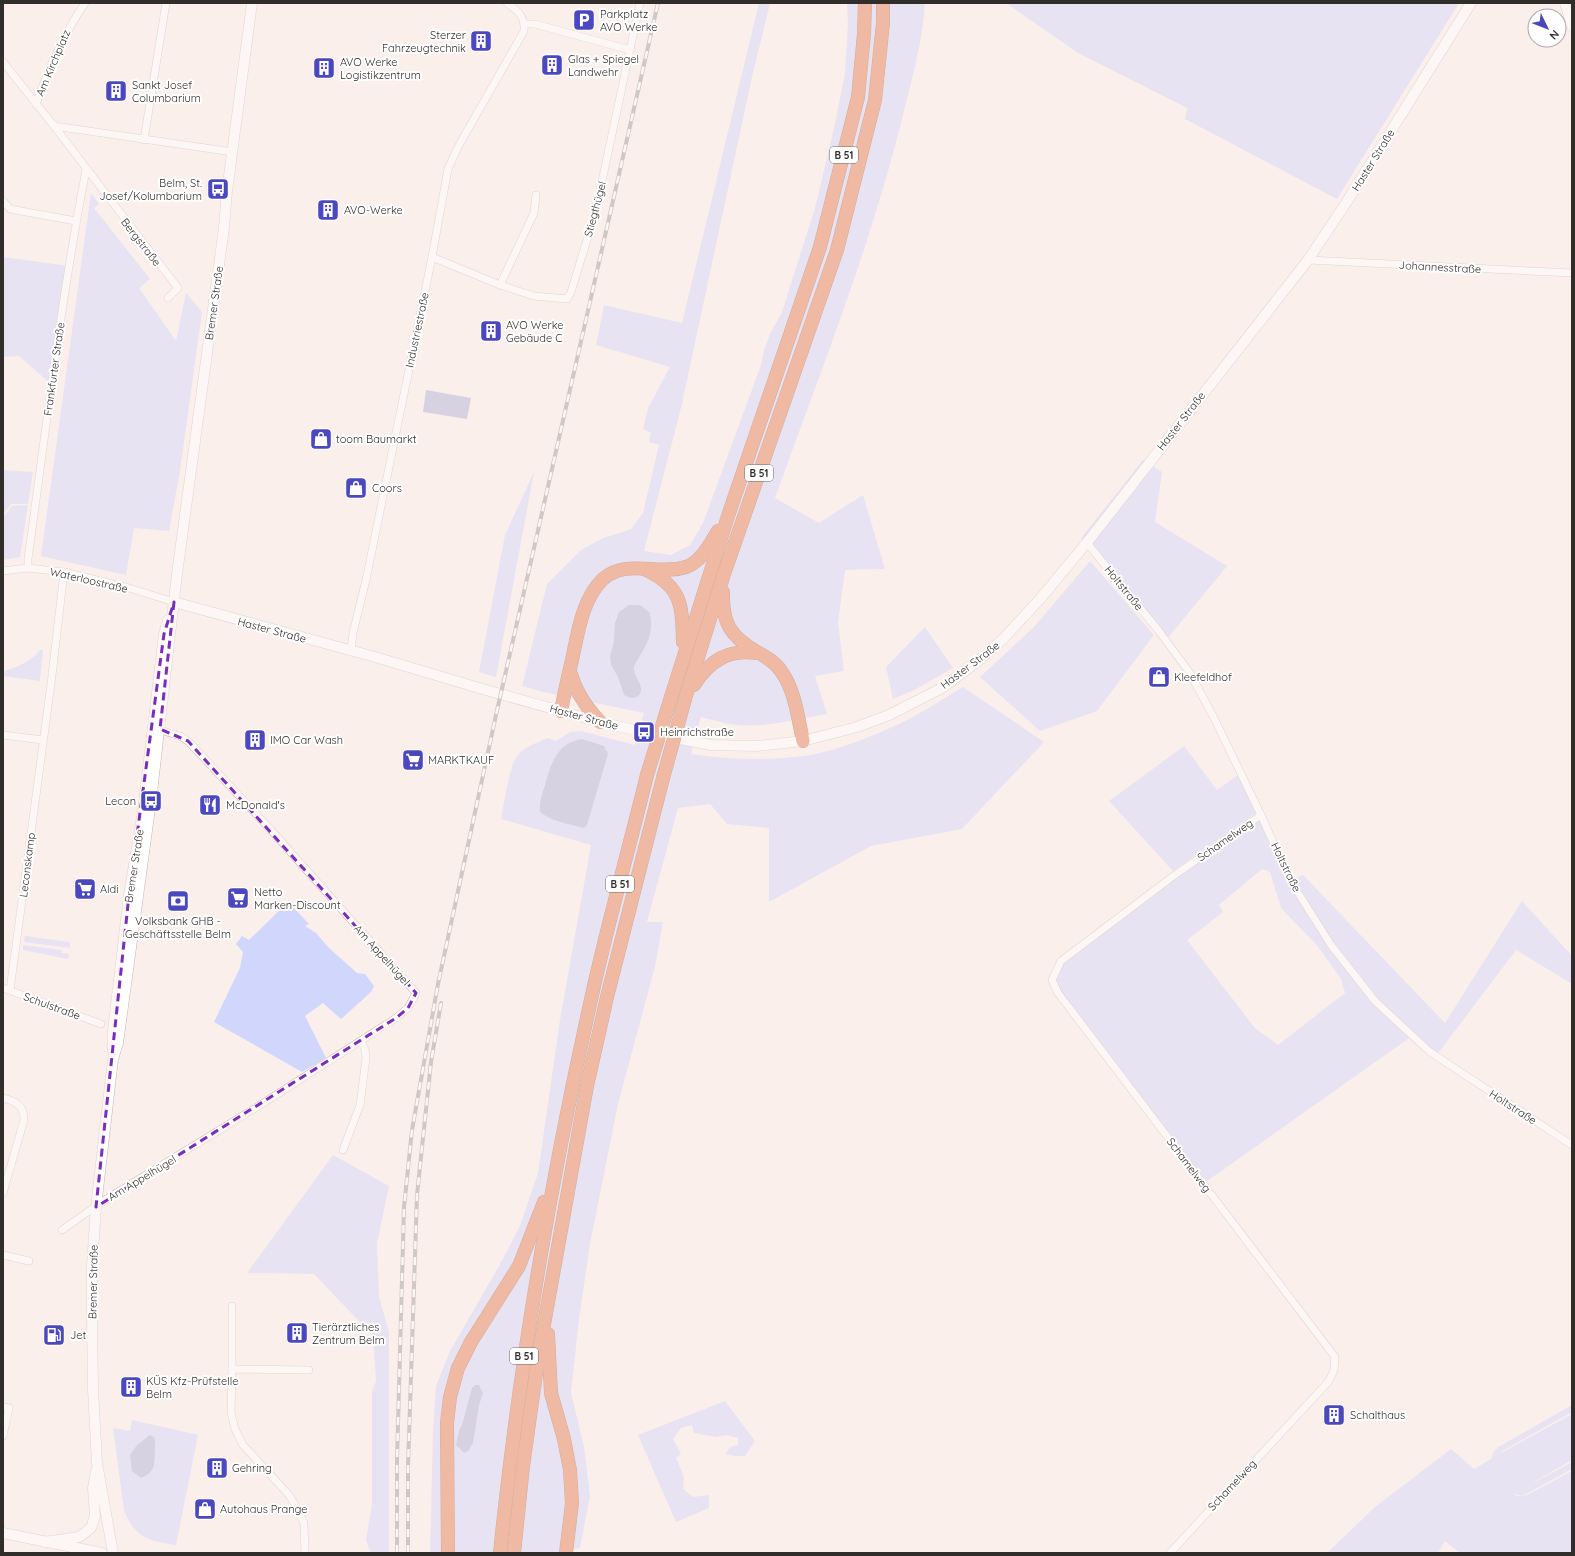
<svg xmlns="http://www.w3.org/2000/svg" width="1575" height="1556" font-family="Quicksand,sans-serif">
	<style>
		.green { fill: #d0d6fc; fill-rule: evenodd }
		.water { fill: #aab0d5 }
		.lines { fill: none; stroke-linecap: round; stroke-linejoin: round }
		.street-casing { stroke: #c2b7b3; stroke-width: 8 }
		.secondary-casing { stroke: #c2b7b3; stroke-width: 11 }
		.highway-casing { stroke: #a55e42; stroke-width: 14 }
		.street { stroke: #fff; stroke-width: 7 }
		.secondary { stroke: #fff; stroke-width: 10 }
		.highway { stroke: #e3794e; stroke-width: 13 }
		.rail-casing { stroke: #9f9895; stroke-width: 4 }
		.rail { stroke: #fefefe; stroke-width: 2.5; stroke-dasharray: 8; stroke-linecap: butt }
		.highway-bridge-casing { stroke: #a55e42; stroke-width: 14; stroke-linecap: butt }
		.highway-bridge { stroke: #e3794e; stroke-width: 13 }
		.marked { fill: none; stroke: #7b2cbf; stroke-width: 3; stroke-dasharray: 8 5; stroke-linejoin: round }
		.labels { text-anchor: middle; dominant-baseline: central; stroke-width: 4; stroke-linejoin: round; paint-order: stroke }
		.shield { fill: #fefefe; stroke: #6e6c6a; stroke-width: 1 }
		.shield-label { font-size: 10px; font-weight: bold; fill: #312d2b }
		.poi-label { font-size: 11px; fill: #312d2b; stroke: #fefefe; text-anchor: start }
		.street-label { font-size: 11px; fill: #312d2b; stroke: #fefefe }
	</style>
	<rect width="100%" height="100%" fill="#faefeb"/>
	<g class="green">
		<path d="M759,3H770L752,77L681,408L644,551L671,555L690,545L703,523L761,365L764,350L771,332L782,312L815,208L834,128L845,73L848,23L847,3H925C923,42 911,81 902,119C870,248 820,373 775,498L819,523L863,495L885,569L845,570L838,622L844,671L815,676L827,714C800,718 766,728 738,725C725,724 713,720 701,717L691,754C730,760 772,761 811,755C842,749 878,734 905,721C925,711 944,698 963,687L1044,742L962,829L871,846L769,902V828L727,824L710,804L678,808L647,922H663L655,967L618,1104L590,1244L579,1319L571,1393L584,1446L590,1496L580,1548L554,1553H430L433,1431L436,1386L450,1351L499,1266L520,1226L538,1173L560,1020L591,845L501,819C504,804 509,767 517,756C524,747 537,743 547,738L556,741L570,732L581,731L635,745L644,713L543,692L522,686L547,584L581,550L603,538L623,532L631,529L643,513L659,445L649,442L651,433L643,429L648,408L670,367L596,345L604,305L682,323Z"/>
		<path d="M1006,3H1459L1337,199L1185,119L1187,108L1078,53Z"/>
		<path d="M91,193L99,204L94,208L150,279L139,288L176,341L186,293L202,312L180,471L169,531L134,528L126,575L41,556Z"/>
		<path d="M3,257L69,266L52,385L19,356L3,357Z"/>
		<path d="M1143,460L1162,472L1155,522L1227,566L1166,640L1081,538Z"/>
		<path d="M3,470L33,472L28,504H11L3,515Z"/>
		<path d="M534,472L496,677L479,672L505,535Z"/>
		<path d="M28,505L20,557L3,560V517L12,506Z"/>
		<path d="M1090,561L1154,635L1097,711L1040,731L980,677L1034,627Z"/>
		<path d="M925,627L953,668L914,690L893,699L886,667Z"/>
		<path d="M40,650H43L40,681L3,676L5,671C19,666 30,662 40,650Z"/>
		<path d="M1184,746L1217,790L1238,775L1256,813L1173,871L1109,801Z"/>
		<path d="M1261,815L1291,880L1303,875L1445,1023L1522,901L1572,956V984L1516,950L1436,1056L1412,1036L1203,1184L1052,980L1061,961ZM1262,869L1270,872L1281,908L1316,944L1341,979L1345,993L1278,1045L1255,1028L1187,940L1223,912L1219,905Z"/>
		<path d="M288,902L309,924L305,926L316,933L329,948L357,973L365,974L374,986L371,992L341,1019L323,1003L305,1016L326,1058L302,1072L214,1022L240,968L243,952L236,944L242,936L249,940Z"/>
		<path d="M25,936L70,942V948L24,942Z"/>
		<path d="M23,945L62,950V953L69,954L68,959L23,950Z"/>
		<path d="M333,1155L389,1186L377,1244L379,1296L389,1333V1553H371L366,1540L372,1505V1391L376,1381L373,1336L314,1274L247,1273Z"/>
		<path d="M725,1401L755,1441L745,1456H734L726,1454L730,1447L738,1445V1438L726,1435L717,1437L694,1433L692,1425L681,1428L673,1439L681,1454L676,1458L684,1477L683,1489L693,1497L709,1495V1508L676,1522L638,1435Z"/>
		<path d="M1572,1405V1412L1504,1450L1499,1454L1572,1414V1460L1524,1488L1572,1462V1469L1528,1493L1522,1496L1513,1494C1518,1498 1523,1496 1529,1494L1572,1471V1553H1460L1445,1541L1438,1553H1327L1375,1507L1451,1449L1474,1469L1491,1459L1494,1451L1500,1446Z"/>
		<path d="M132,1420L198,1435L176,1545C148,1541 136,1538 124,1511L113,1428L130,1431Z"/>
	</g>
	<g class="water">
		<path d="M426,390L471,398L467,419L423,412Z"/>
		<path d="M629,605H640L650,613C653,630 650,639 641,654C639,658 635,663 634,667C633,676 645,686 640,694C636,700 629,698 624,695L618,677L611,665L610,657L614,641L615,623L619,612Z"/>
		<path d="M582,739L604,746L608,754L587,825L584,828C569,824 553,822 540,812C539,802 542,794 545,785C551,763 557,743 582,739Z"/>
		<path d="M475,1385H479L483,1393L479,1405L473,1443L469,1450L464,1453L456,1445L459,1430L462,1425L472,1388Z"/>
		<path d="M150,1435L154,1437C156,1442 155,1444 155,1449C154,1462 157,1472 141,1478L132,1471L130,1455L137,1445Z"/>
	</g>
	<g class="lines">
		<g class="street-casing">
			<g id="street">
				<path d="M525,24H535L630,50"/>
				<path d="M3,62L54,126L178,288L168,298"/>
				<path d="M36,104C49,68 63,35 85,3"/>
				<path d="M54,126L233,152"/>
				<path d="M144,140L166,3"/>
				<path d="M3,201L10,209L76,221"/>
				<path d="M432,257L500,285L534,296L567,299L571,292L595,214L640,3"/>
				<path d="M1308,260L1572,273"/>
				<path d="M500,285L534,213L536,195"/>
				<path d="M1087,543L1158,630L1190,673L1214,718L1261,815L1290,880L1331,945L1375,1001L1430,1052L1572,1145"/>
				<path d="M28,568V559C46,429 61,299 86,170"/>
				<path d="M3,571L28,568L64,572L129,588L174,602"/>
				<path d="M351,651L353,633L366,580L432,257L448,169L458,147L524,31C525,16 518,11 507,3"/>
				<path d="M3,735L43,740"/>
				<path d="M3,988L101,1024"/>
				<path d="M10,990L51,684L64,572"/>
				<path d="M3,1098C16,1101 24,1106 24,1120L3,1193"/>
				<path d="M343,1150L360,1105L366,1058L365,1049L361,1041"/>
				<path d="M62,1230L105,1200L262,1104L396,1018L408,1008L416,993L271,830L188,741L180,736L160,730"/>
				<path d="M3,1255L29,1261"/>
				<path d="M232,1369V1306"/>
				<path d="M3,1407L9,1408L3,1436"/>
				<path d="M305,1553L304,1523L297,1508L289,1495L243,1445L235,1429L231,1413L232,1369L309,1370"/>
				<path d="M1170,1553L1329,1381L1334,1370L1335,1357L1058,993L1052,980L1061,961L1172,877L1261,815"/>
			</g>
		</g>
		<g class="secondary-casing">
			<g id="secondary">
				<path d="M1565,3L1572,26"/>
				<path d="M174,602L375,657L486,690L600,722L644,732L711,745L757,746L803,741L857,727L889,715L942,688L982,658L1002,640L1041,598L1089,540L1308,260L1346,203L1471,3"/>
				<path d="M113,1051V1030L129,895L143,811L164,634L168,620"/>
				<path d="M3,1533L102,1553"/>
				<path d="M44,1542L79,1537L91,1528L95,1516L93,1488L96,1471"/>
				<path d="M113,1553L97,1463L93,1389L92,1315V1265L96,1207L113,1059L118,1043L151,801L177,574L224,228L227,191L252,3"/>
			</g>
		</g>
		<g class="highway-casing">
			<g id="highway">
				<path d="M646,570C683,587 682,607 683,642"/>
				<path d="M723,592C722,623 730,636 757,652C766,657 775,662 781,671C795,690 798,718 803,741"/>
				<path d="M570,671C575,691 586,707 600,722"/>
				<path d="M694,685C709,661 728,649 757,653"/>
				<path d="M671,697L729,513L820,247L858,97L864,34L865,3"/>
				<path d="M685,699L724,574L837,250L875,100L883,23V3"/>
				<path d="M561,711C564,694 568,677 572,660C578,633 582,599 603,579C627,558 659,576 686,567C701,562 710,544 718,531"/>
				<path d="M548,1334L551,1393L564,1439L570,1470L572,1503L566,1553"/>
				<path d="M448,1553L447,1423L450,1397L458,1368L471,1342L519,1266L544,1202"/>
				<path d="M500,1553C519,1366 551,1179 592,995C608,922 629,849 647,775"/>
				<path d="M514,1553L523,1466L539,1352L587,1086L607,997L663,778"/>
			</g>
		</g>
		<use href="#street" class="street"/>
		<use href="#secondary" class="secondary"/>
		<use href="#highway" class="highway"/>
		<g class="rail-casing">
			<g id="rail">
				<path d="M397,1553V1460L404,1207L412,1130L438,984L496,715L658,3"/>
				<path d="M408,1553V1467L417,1195L431,1062L441,1003"/>
			</g>
		</g>
		<use href="#rail" class="rail"/>
		<g class="highway-bridge-casing">
			<g id="highway-bridge">
				<path d="M647,775L671,697"/>
				<path d="M663,778L685,699"/>
			</g>
		</g>
		<use href="#highway-bridge" class="highway-bridge"/>
	</g>
	<path d="M0 0H1575V1556H0ZM174,602L160,729L188,741L416,993L408,1008L396,1018L96,1207L129,895L164,634Z" fill="#faefeb" fill-opacity=".55" fill-rule="evenodd"/>
	<path class="marked" d="M174,602L160,729L188,741L416,993L408,1008L396,1018L96,1207L129,895L164,634Z"/>
	<defs>
		<g id="parking-square" transform="scale(1.15)"><rect x="-9" y="-9" width="18" height="18" rx="4" fill="#4b48bf" stroke="#fefefe"/><path d="M-3.5-5.5H1a3.5 3.5 0 0 1 0 7H-1V5.5H-3.5ZM-1-3.4V-.6H.8a1.4 1.4 0 0 0 0-2.8Z" fill="#fff"/></g>
		<g id="building-square" transform="scale(1.15)"><rect x="-9" y="-9" width="18" height="18" rx="4" fill="#4b48bf" stroke="#fefefe"/><path d="M-4-6H4V6H1V3H-1V6H-4ZM-2.5-4.3h1.7v1.8h-1.7ZM.8-4.3h1.7v1.8H.8ZM-2.5-1h1.7V.8h-1.7ZM.8-1h1.7V.8H.8Z" fill="#fff"/></g>
		<g id="bus-square" transform="scale(1.15)"><rect x="-9" y="-9" width="18" height="18" rx="4" fill="#4b48bf" stroke="#fefefe"/><path d="M-5-6H5V4H4V6H2V4H-2V6H-4V4H-5ZM-3.5-4V0h7V-4ZM-3.5 1.2v1.5H-2V1.2ZM2 1.2v1.5H3.5V1.2Z" fill="#fff"/></g>
		<g id="shop-square" transform="scale(1.15)"><rect x="-9" y="-9" width="18" height="18" rx="4" fill="#4b48bf" stroke="#fefefe"/><path d="M-5-2.5h2.3a2.7 3.5 0 0 1 5.4 0H5L5.5 6h-11ZM-1.5-2.5h3a1.5 2.3 0 0 0-3 0Z" fill="#fff"/></g>
		<g id="supermarket-square" transform="scale(1.15)"><rect x="-9" y="-9" width="18" height="18" rx="4" fill="#4b48bf" stroke="#fefefe"/><path d="M-6-5.5h2.5l.6 2H6L4.5 2H-2.5L-4.4-4H-6ZM-1.5 3.2a1.3 1.3 0 1 0 .1 0ZM3 3.2a1.3 1.3 0 1 0 .1 0Z" fill="#fff"/></g>
		<g id="restaurant-square" transform="scale(1.15)"><rect x="-9" y="-9" width="18" height="18" rx="4" fill="#4b48bf" stroke="#fefefe"/><path d="M-5-6h1v4h1v-4h1v4h1v-4h1v5L-1.5 .5V6h-2V.5L-5-1ZM5-6V6H3V1.5H1.5Q1.5-4 5-6Z" fill="#fff"/></g>
		<g id="bank-square" transform="scale(1.15)"><rect x="-9" y="-9" width="18" height="18" rx="4" fill="#4b48bf" stroke="#fefefe"/><path d="M-6-4H6V4H-6ZM0-2.3a2.3 2.3 0 1 0 0 4.6a2.3 2.3 0 1 0 0-4.6Z" fill="#fff"/></g>
		<g id="fuel-square" transform="scale(1.15)"><rect x="-9" y="-9" width="18" height="18" rx="4" fill="#4b48bf" stroke="#fefefe"/><path d="M-5.5-6h7V0h2V4h1.3V-2.5L3-4.5l.8-.8L6-3V5H2.5V1h-1V6h-7ZM-4.2-4.7v3.2H.2V-4.7Z" fill="#fff"/></g>
	</defs>
	<g fill-rule="evenodd">
		<use href="#parking-square" x="584" y="20"/>
		<use href="#building-square" x="481" y="41"/>
		<use href="#building-square" x="552" y="65"/>
		<use href="#building-square" x="324" y="68"/>
		<use href="#building-square" x="116" y="91"/>
		<use href="#bus-square" x="218" y="189"/>
		<use href="#building-square" x="328" y="210"/>
		<use href="#building-square" x="491" y="331"/>
		<use href="#shop-square" x="321" y="439"/>
		<use href="#shop-square" x="356" y="488"/>
		<use href="#shop-square" x="1159" y="677"/>
		<use href="#bus-square" x="644" y="732"/>
		<use href="#building-square" x="255" y="740"/>
		<use href="#supermarket-square" x="413" y="760"/>
		<use href="#bus-square" x="151" y="801"/>
		<use href="#restaurant-square" x="210" y="805"/>
		<use href="#supermarket-square" x="85" y="889"/>
		<use href="#supermarket-square" x="238" y="898"/>
		<use href="#bank-square" x="178" y="901"/>
		<use href="#building-square" x="297" y="1333"/>
		<use href="#fuel-square" x="54" y="1335"/>
		<use href="#building-square" x="131" y="1387"/>
		<use href="#building-square" x="1334" y="1415"/>
		<use href="#building-square" x="217" y="1468"/>
		<use href="#shop-square" x="205" y="1509"/>
	</g>
	<g class="labels">
		<g class="shield">
			<rect x="830" y="147" width="28" height="16" rx="3"/>
			<rect x="745" y="465" width="28" height="16" rx="3"/>
			<rect x="606" y="876" width="28" height="16" rx="3"/>
			<rect x="510" y="1348" width="28" height="16" rx="3"/>
		</g>
		<g class="shield-label">
			<text x="844" y="155">B 51</text>
			<text x="759" y="473">B 51</text>
			<text x="620" y="884">B 51</text>
			<text x="524" y="1356">B 51</text>
		</g>
		<g class="poi-label">
			<text x="600" y="14">Parkplatz<tspan x="600" dy="13">AVO Werke</tspan></text>
			<text x="466" y="35" text-anchor="end">Sterzer<tspan x="466" dy="13">Fahrzeugtechnik</tspan></text>
			<text x="568" y="59">Glas + Spiegel<tspan x="568" dy="13">Landwehr</tspan></text>
			<text x="340" y="62">AVO Werke<tspan x="340" dy="13">Logistikzentrum</tspan></text>
			<text x="132" y="85">Sankt Josef<tspan x="132" dy="13">Columbarium</tspan></text>
			<text x="202" y="183" text-anchor="end">Belm, St.<tspan x="202" dy="13">Josef/Kolumbarium</tspan></text>
			<text x="344" y="210">AVO-Werke</text>
			<text x="506" y="325">AVO Werke<tspan x="506" dy="13">Gebäude C</tspan></text>
			<text x="336" y="439">toom Baumarkt</text>
			<text x="372" y="488">Coors</text>
			<text x="1174" y="677">Kleefeldhof</text>
			<text x="660" y="732">Heinrichstraße</text>
			<text x="270" y="740">IMO Car Wash</text>
			<text x="428" y="760">MARKTKAUF</text>
			<text x="136" y="801" text-anchor="end">Lecon</text>
			<text x="226" y="805">McDonald's</text>
			<text x="100" y="889">Aldi</text>
			<text x="254" y="892">Netto<tspan x="254" dy="13">Marken-Discount</tspan></text>
			<text x="178" y="921" text-anchor="middle">Volksbank GHB -<tspan x="178" dy="13">Geschäftsstelle Belm</tspan></text>
			<text x="312" y="1327">Tierärztliches<tspan x="312" dy="13">Zentrum Belm</tspan></text>
			<text x="70" y="1335">Jet</text>
			<text x="146" y="1381">KÜS Kfz-Prüfstelle<tspan x="146" dy="13">Belm</tspan></text>
			<text x="1350" y="1415">Schalthaus</text>
			<text x="232" y="1468">Gehring</text>
			<text x="220" y="1509">Autohaus Prange</text>
		</g>
		<g class="street-label">
			<text transform="translate(53 63) rotate(-67)">Am Kirchplatz</text>
			<text transform="translate(1373 160) rotate(-58)">Haster Straße</text>
			<text transform="translate(595 209) rotate(-75)">Stiegthügel</text>
			<text transform="translate(141 242) rotate(52)">Bergstraße</text>
			<text transform="translate(1440 267) rotate(3)">Johannesstraße</text>
			<text transform="translate(214 303) rotate(-82)">Bremer Straße</text>
			<text transform="translate(417 330) rotate(-78)">Industriestraße</text>
			<text transform="translate(54 369) rotate(-82)">Frankfurter Straße</text>
			<text transform="translate(1181 421) rotate(-52)">Haster Straße</text>
			<text transform="translate(89 580) rotate(13)">Waterloostraße</text>
			<text transform="translate(1124 588) rotate(51)">Holtstraße</text>
			<text transform="translate(272 630) rotate(15)">Haster Straße</text>
			<text transform="translate(970 665) rotate(-37)">Haster Straße</text>
			<text transform="translate(584 717) rotate(15)">Haster Straße</text>
			<text transform="translate(1225 840) rotate(-35)">Schamelweg</text>
			<text transform="translate(27 865) rotate(-83)">Leconskamp</text>
			<text transform="translate(134 866) rotate(-81)">Bremer Straße</text>
			<text transform="translate(1286 867) rotate(64)">Holtstraße</text>
			<text transform="translate(382 955) rotate(48)">Am Appelhügel</text>
			<text transform="translate(52 1006) rotate(20)">Schulstraße</text>
			<text transform="translate(1513 1107) rotate(33)">Holtstraße</text>
			<text transform="translate(1189 1165) rotate(53)">Schamelweg</text>
			<text transform="translate(142 1178) rotate(-31)">Am Appelhügel</text>
			<text transform="translate(93 1282) rotate(-89)">Bremer Straße</text>
			<text transform="translate(1232 1485) rotate(-47)">Schamelweg</text>
		</g>
	</g>
	<rect width="1575" height="1556" fill="none" stroke="#312d2b" stroke-width="8"/>
	<g transform="translate(1547 28) rotate(133)"><circle r="19" fill="#fefefe" stroke="#acaaaa"/>
	<path d="M0-3L7 15L0 10L-7 15Z" fill="#4b48bf"/>
	<text y="-6" font-size="11" font-weight="bold" text-anchor="middle" fill="#312d2b">N</text>
	</g>
</svg>
